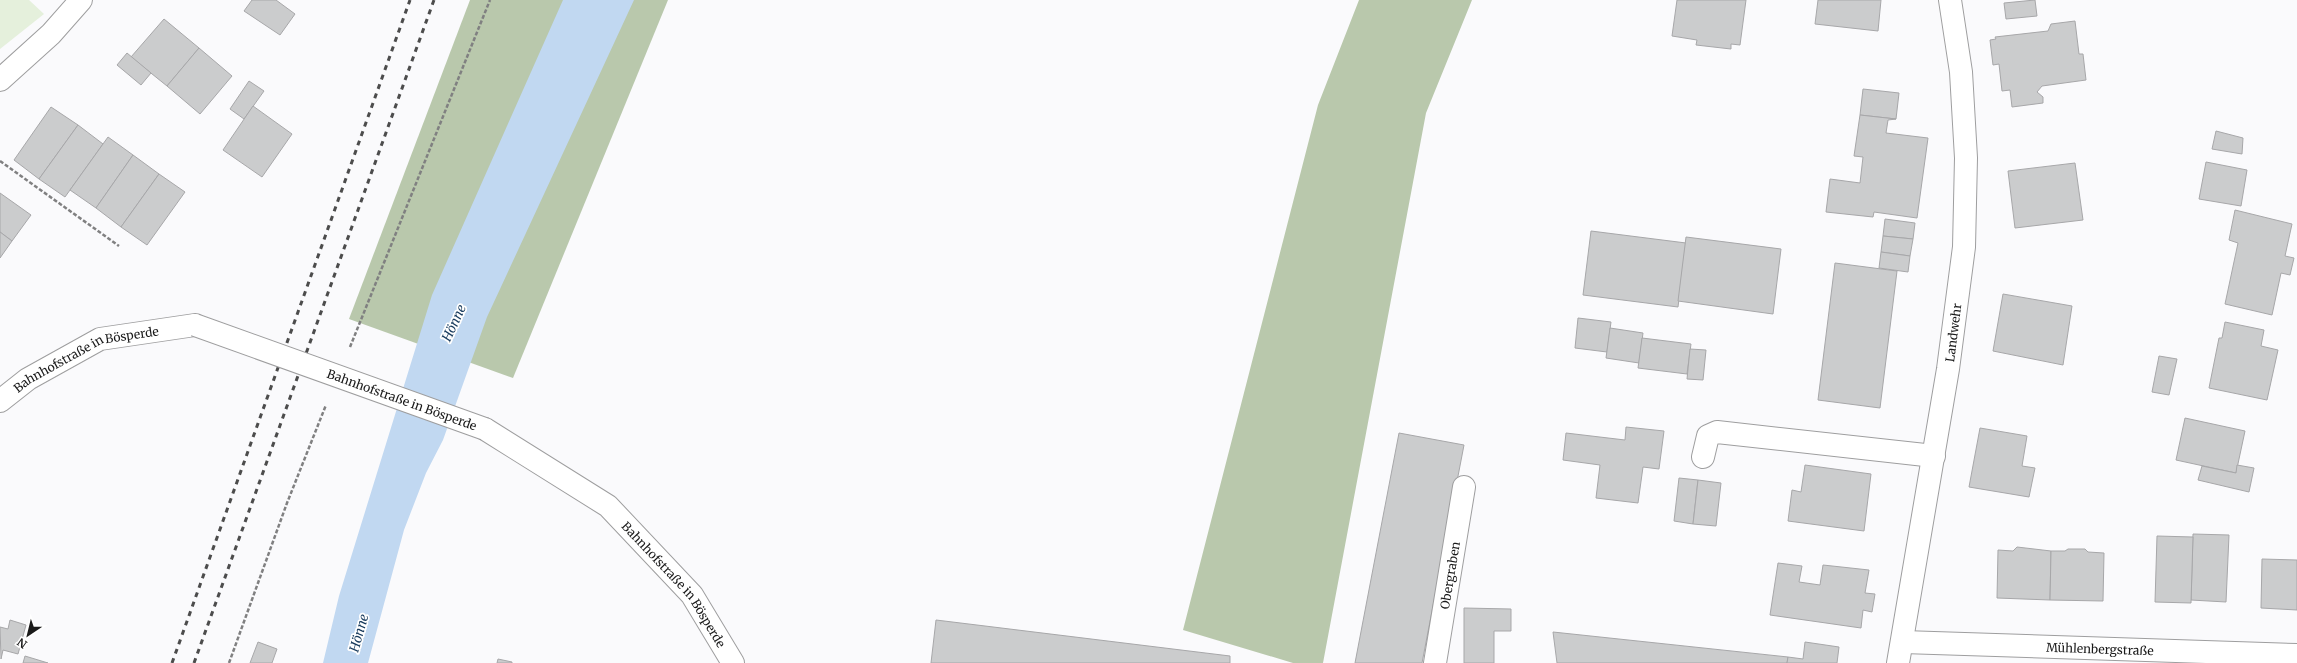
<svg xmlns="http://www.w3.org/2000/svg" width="2297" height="663" font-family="Merriweather,serif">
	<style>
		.green { fill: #e5f0dc }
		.forest { fill: #b9c8ac }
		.water { fill: #c1d8f1 }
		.building { fill: #cbcccd; stroke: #a7a7a9 }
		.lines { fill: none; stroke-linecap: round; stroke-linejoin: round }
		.minor-casing { stroke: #9e9e9f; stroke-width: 24 }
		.path { stroke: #808081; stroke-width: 2.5; stroke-dasharray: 4 2; stroke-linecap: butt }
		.minor { stroke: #fff; stroke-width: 22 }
		.rail { stroke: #4c4c4c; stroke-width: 3; stroke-dasharray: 5 5; stroke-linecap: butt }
		.minor-bridge-casing { stroke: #9e9e9f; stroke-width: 24; stroke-linecap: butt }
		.minor-bridge { stroke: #fff; stroke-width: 22 }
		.labels { text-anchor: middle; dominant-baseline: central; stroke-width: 3.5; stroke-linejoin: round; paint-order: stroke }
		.street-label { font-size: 12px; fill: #1a1a1a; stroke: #fff }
		.water-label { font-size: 13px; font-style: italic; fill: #183b5d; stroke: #fff }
	</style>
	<rect width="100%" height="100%" fill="#fafafc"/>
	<path class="green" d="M0,0H29L44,14L0,49Z"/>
	<g class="forest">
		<path d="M470,0H668L513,378L349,319Z"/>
		<path d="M1359,0H1472L1426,113L1323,663H1293L1183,630L1318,105Z"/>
	</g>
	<path class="water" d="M563,0H634L487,317L443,440L426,473L404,530L368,663H323L339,596L432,295Z"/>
	<g class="building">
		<path d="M252,0H276L295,14L280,35L244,11Z"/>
		<path d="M1677,0H1746L1740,45L1731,44V49L1696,45L1697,40L1672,36Z"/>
		<path d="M1818,0H1881L1878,31L1815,24Z"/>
		<path d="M2035,0L2037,16L2006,19L2004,3Z"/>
		<path d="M164,19L199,48L167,86L131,57Z"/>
		<path d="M2075,21L2079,54H2083L2086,80L2042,86L2037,92L2043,97V103L2012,107L2010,90L2002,91L1999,64L1993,65L1990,40L1996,39L1995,37L2048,31L2051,24Z"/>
		<path d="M199,48L232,76L200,114L167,86Z"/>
		<path d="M127,53L151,73L141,85L117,65Z"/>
		<path d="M249,81L264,91L244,119L230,109Z"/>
		<path d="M1863,89L1899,93L1896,119L1860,115Z"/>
		<path d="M253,106L292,134L262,177L223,150Z"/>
		<path d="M51,107L78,125L39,179L14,160Z"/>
		<path d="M1860,115L1896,119L1888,120L1886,133L1928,138L1917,218L1874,212L1873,217L1826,212L1830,179L1860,183L1863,157L1854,156Z"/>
		<path d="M78,125L103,144L65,197L39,179Z"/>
		<path d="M2216,131L2243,138L2242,154L2212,149Z"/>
		<path d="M108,137L133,155L96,208L70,190Z"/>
		<path d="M133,155L159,174L121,227L96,208Z"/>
		<path d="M2206,162L2247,170L2241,206L2199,199Z"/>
		<path d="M2075,163L2083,220L2015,228L2008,171Z"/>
		<path d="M159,174L185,192L147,245L121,227Z"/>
		<path d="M0,193L31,215L12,241L0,232Z"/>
		<path d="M2235,210L2292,224L2285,256L2294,258L2290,275L2281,273L2272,315L2225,304L2238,243L2229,240Z"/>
		<path d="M1885,219L1915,223L1913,239L1883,236Z"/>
		<path d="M1591,231L1686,243L1678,307L1583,295Z"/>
		<path d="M0,232L12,241L0,258Z"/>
		<path d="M1883,236L1913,239L1910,256L1881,252Z"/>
		<path d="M1686,237L1781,249L1773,314L1678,301Z"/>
		<path d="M1881,252L1910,256L1908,272L1879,268Z"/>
		<path d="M1835,263L1897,271L1880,408L1818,400Z"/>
		<path d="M2003,294L2072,306L2063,365L1993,351Z"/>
		<path d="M1578,318L1611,322L1607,352L1575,348Z"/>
		<path d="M2225,322L2264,330L2261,346L2278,350L2267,400L2209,388L2219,338H2222Z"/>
		<path d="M1610,328L1643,333L1639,363L1606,358Z"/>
		<path d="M1642,338L1691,344L1687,374L1638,368Z"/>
		<path d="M1690,349L1706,350L1703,380L1687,379Z"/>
		<path d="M2159,356L2177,359L2169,395L2152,392Z"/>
		<path d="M2185,418L2245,431L2236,473L2176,460Z"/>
		<path d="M1626,427L1664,431L1659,469L1643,467L1638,503L1596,498L1600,465L1563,460L1566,433L1625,440Z"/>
		<path d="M1980,428L2027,436L2022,466L2035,468L2029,497L1969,487Z"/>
		<path d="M1399,433L1464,445L1422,663H1355Z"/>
		<path d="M1805,465L1871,474L1864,531L1788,521L1792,490L1801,492Z"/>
		<path d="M2237,465L2254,468L2249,492L2198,480L2202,466L2236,473Z"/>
		<path d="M1679,478L1698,480L1693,524L1674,521Z"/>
		<path d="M1698,480L1721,483L1716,526L1693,524Z"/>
		<path d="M2193,534L2229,535L2226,602L2191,600Z"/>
		<path d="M2157,536L2193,537L2191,603L2155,602Z"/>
		<path d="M2017,547L2051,551L2050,600L1997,598L1998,550L2013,551Z"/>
		<path d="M2068,549H2085L2088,552L2104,553L2103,601L2050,600L2051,551H2065Z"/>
		<path d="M2262,559L2297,560V610L2261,608Z"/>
		<path d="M1778,563L1802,566L1799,582L1820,585L1823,565L1869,570L1865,593L1875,594L1872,612L1863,610L1861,628L1770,615Z"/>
		<path d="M1464,608L1511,609V631H1494V663H1464Z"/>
		<path d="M10,620L26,625L18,654L3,650L1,659L0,627L8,629Z"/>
		<path d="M936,620L1230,656V663H931Z"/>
		<path d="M1553,632L1788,657L1787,663H1557Z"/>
		<path d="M258,642L277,649L272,663H250Z"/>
		<path d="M1805,642L1839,647L1837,663H1787L1788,657L1803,659Z"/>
		<path d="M25,656L48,663H23Z"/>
		<path d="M498,659L512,662V663H497Z"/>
	</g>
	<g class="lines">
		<g class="minor-casing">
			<g id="minor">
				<path d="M0,80L51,34L81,0"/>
				<path id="s1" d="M0,401L28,379L100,339L195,325"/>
				<path id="s2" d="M485,429L608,506L692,595L733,663"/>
				<path d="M1703,457L1708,436L1717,432L1934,456"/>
				<path id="s3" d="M1903,642L2297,655"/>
				<path id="s4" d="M1435,663L1464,487"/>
				<path id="s5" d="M1898,663L1948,369L1964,247L1966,158L1961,72L1950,0"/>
			</g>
		</g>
		<g class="path">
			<path d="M0,161L119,246"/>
			<path d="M350,347L490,0"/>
			<path d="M229,663L287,503L326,405"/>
		</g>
		<use href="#minor" class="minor"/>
		<g class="rail">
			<path d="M172,663L410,0"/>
			<path d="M194,663L434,0"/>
		</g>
		<g class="minor-bridge-casing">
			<g id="minor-bridge">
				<path id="s6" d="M195,325L485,429"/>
			</g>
		</g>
		<use href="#minor-bridge" class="minor-bridge"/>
	</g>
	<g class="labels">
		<g class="street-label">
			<text stroke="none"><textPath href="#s5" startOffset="335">Landwehr</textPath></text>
			<text stroke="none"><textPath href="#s1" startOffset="98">Bahnhofstraße in Bösperde</textPath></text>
			<text stroke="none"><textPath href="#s6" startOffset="220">Bahnhofstraße in Bösperde</textPath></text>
			<text stroke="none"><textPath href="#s4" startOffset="89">Obergraben</textPath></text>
			<text stroke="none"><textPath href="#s2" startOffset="248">Bahnhofstraße in Bösperde</textPath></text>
			<text stroke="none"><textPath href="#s3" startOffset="197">Mühlenbergstraße</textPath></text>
		</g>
		<g class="water-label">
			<text transform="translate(454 323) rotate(-65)">Hönne</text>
			<text transform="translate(359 633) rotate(-74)">Hönne</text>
		</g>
	</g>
	<g transform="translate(28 635) rotate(215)" stroke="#ffffff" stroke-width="3" paint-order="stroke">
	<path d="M0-3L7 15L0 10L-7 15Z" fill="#1a1a1a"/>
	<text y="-6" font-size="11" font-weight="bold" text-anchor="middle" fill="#1a1a1a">N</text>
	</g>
</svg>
